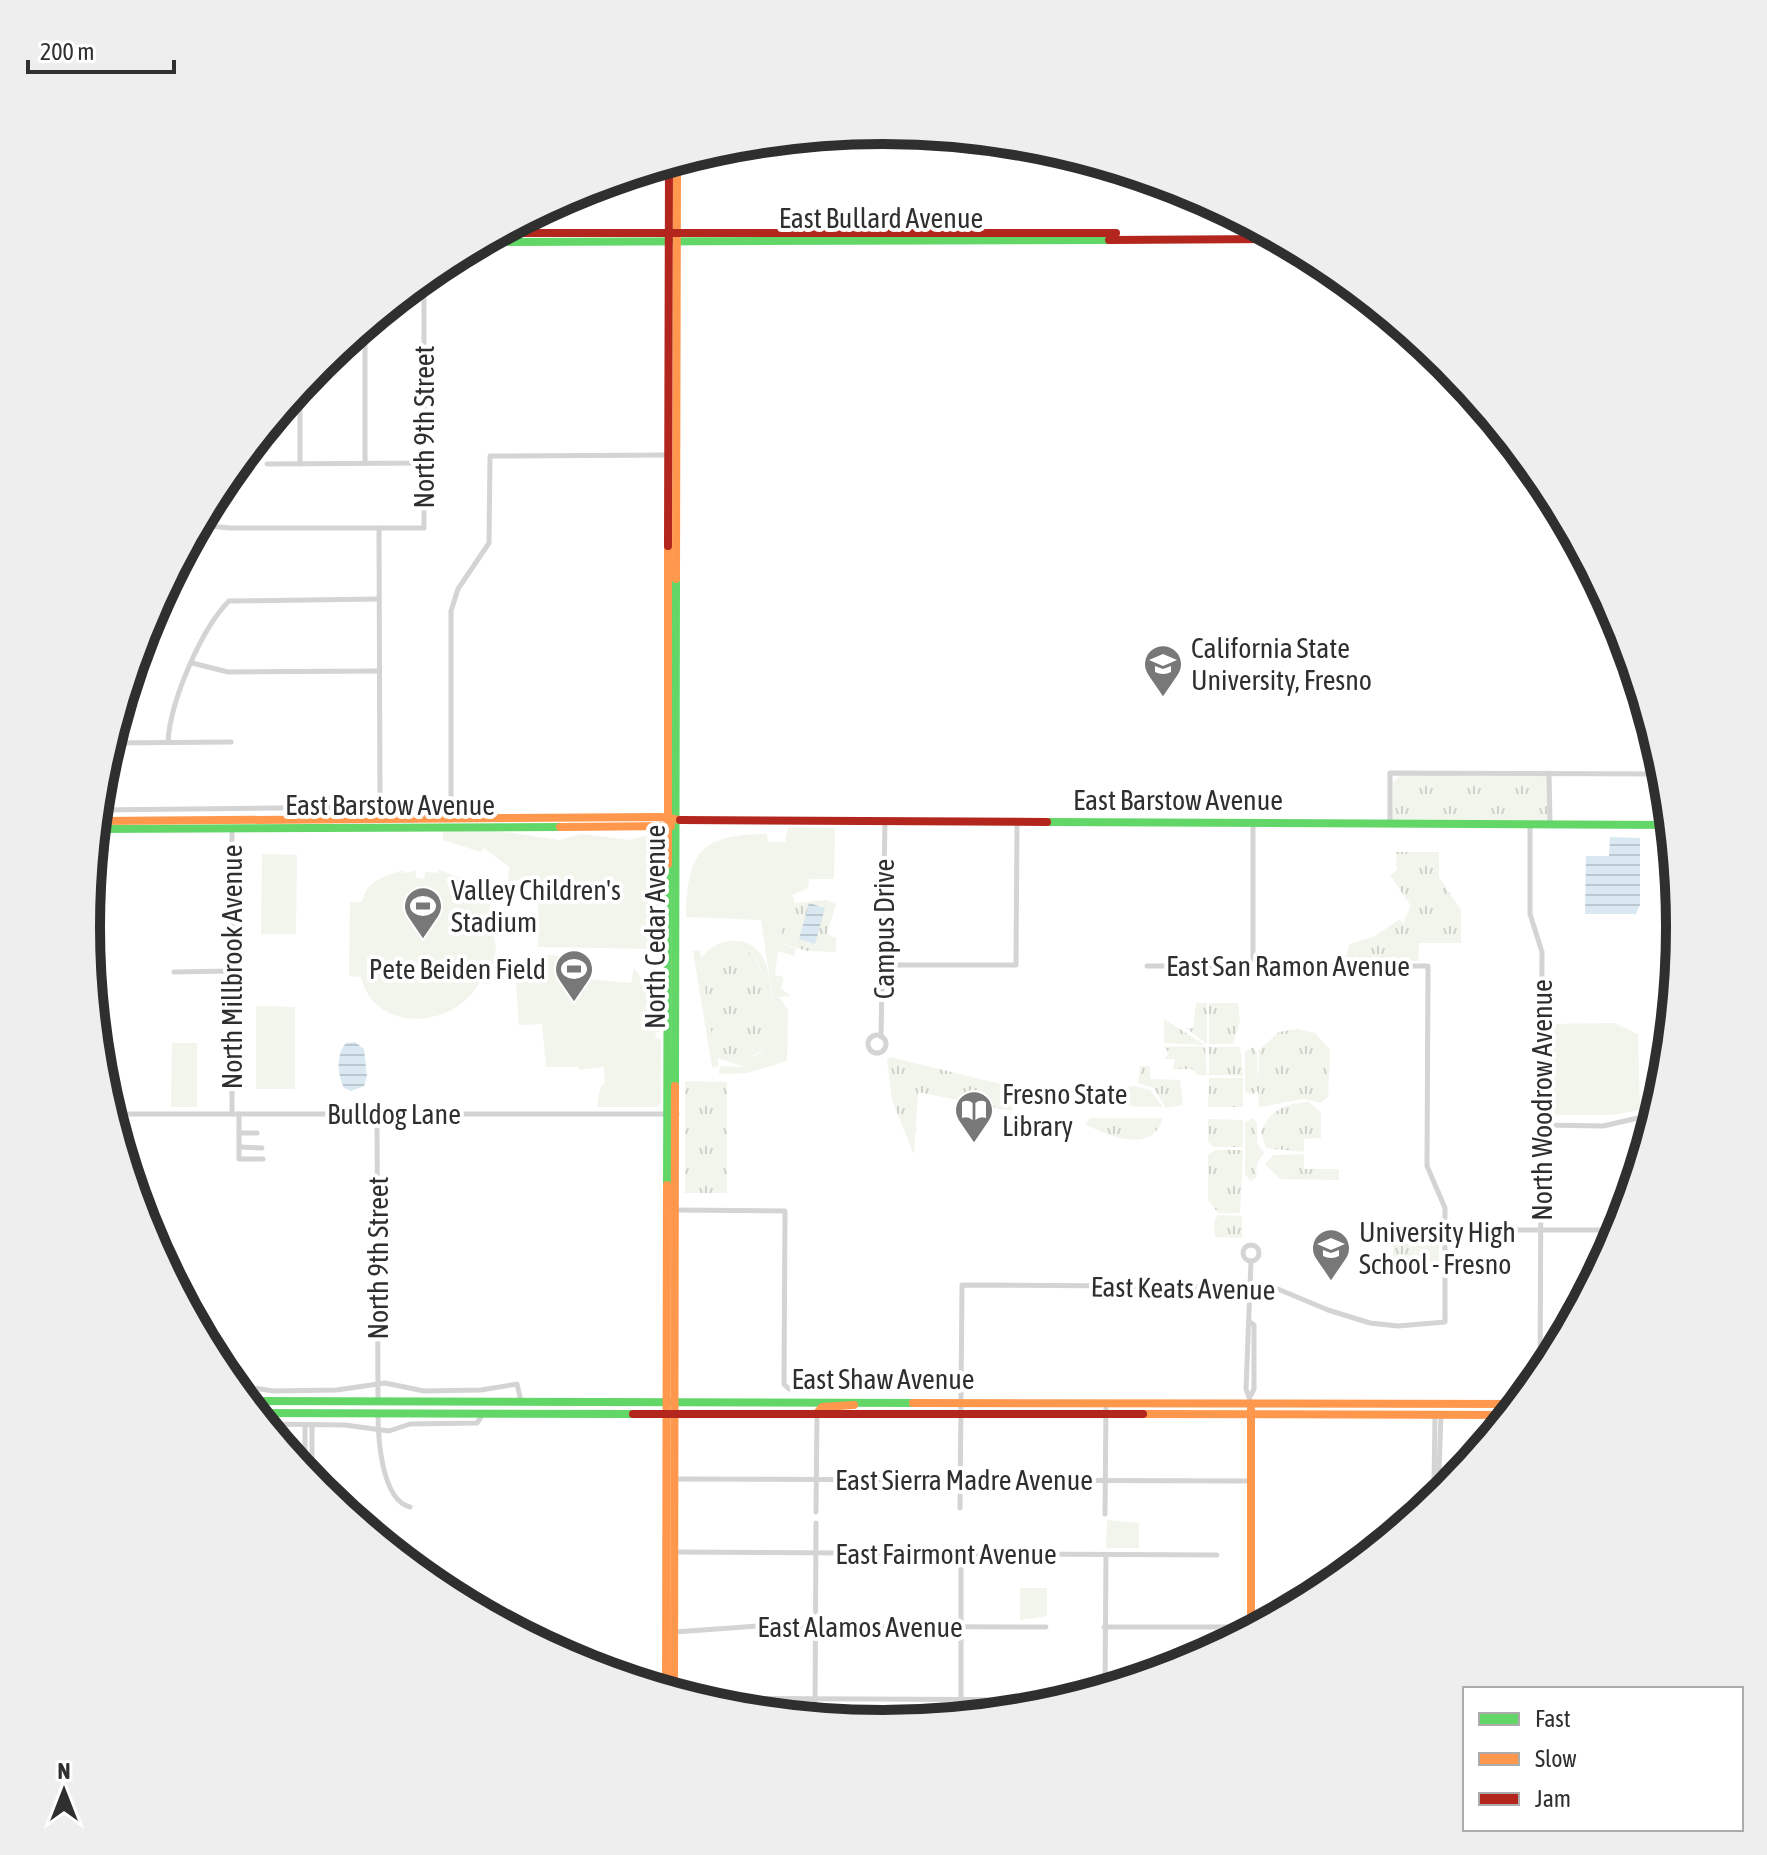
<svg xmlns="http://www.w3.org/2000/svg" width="1767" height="1855" font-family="'Asap Condensed',sans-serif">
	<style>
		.grass { fill: #f1f5ec; fill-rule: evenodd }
		.park { fill: url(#park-tufts) }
		.water { fill: url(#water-rules) }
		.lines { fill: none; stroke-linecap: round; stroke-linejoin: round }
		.street { stroke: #d4d4d4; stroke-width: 5 }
		.fast { stroke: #63d668; stroke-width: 8 }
		.slow { stroke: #ff974d; stroke-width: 8 }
		.jam { stroke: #b3261e; stroke-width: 8 }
		.labels { text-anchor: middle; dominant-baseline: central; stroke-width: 8; stroke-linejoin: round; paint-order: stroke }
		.street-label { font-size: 28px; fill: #2f2f2f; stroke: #fff }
		.poi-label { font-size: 28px; fill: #2f2f2f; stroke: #fff; text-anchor: start }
		.rim { fill: none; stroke: #2f2f2f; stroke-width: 10 }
	</style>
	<defs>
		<pattern id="park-tufts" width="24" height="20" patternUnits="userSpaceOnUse" patternTransform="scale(2)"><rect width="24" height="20" fill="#f1f5ec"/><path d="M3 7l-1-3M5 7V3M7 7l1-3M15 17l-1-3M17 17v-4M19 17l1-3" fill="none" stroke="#cfd2cb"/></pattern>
		<pattern id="water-rules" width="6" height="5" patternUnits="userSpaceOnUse" patternTransform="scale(2)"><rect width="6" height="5" fill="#dae9f1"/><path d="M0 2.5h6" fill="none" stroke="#bbc8cf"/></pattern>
	</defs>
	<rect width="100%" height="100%" fill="#fff"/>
	<g class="grass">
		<path d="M788,827L835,828L834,879H809L808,888L788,897L780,943L796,949L794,956L778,951L775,975L784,977L781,989L791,996L779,997L788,1010L787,1061L747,1073L719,1074L720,1066L744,1067L718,1058V1066L712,1067L693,951L700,950L701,958C718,936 753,933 765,962C771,976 770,993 774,1007L761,920L686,917C688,852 699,835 767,834L768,842H785ZM733,947C742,948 750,951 756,959C766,974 773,1033 765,1048C750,1063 733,1063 719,1048Z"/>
		<path d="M443,831H499L559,840L581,834L630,840L653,834L661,842L662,949L538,947V879L508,881L509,867L484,848L481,852L443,840Z"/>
		<path d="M262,854L297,855L296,934H261Z"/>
		<path d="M403,870L404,873L416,871V878L424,879L425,872L437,873L439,870L466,880L480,897L489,896L496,950L489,984L479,983C455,1029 374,1034 361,977L349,976L350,902H362C367,880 383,877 403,870Z"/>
		<path d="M547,955L589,959L587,979L631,983L634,968L642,979L661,983V1031L655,1033L656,1038L661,1039V1102L657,1107H597L600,1088L605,1082L604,1067L579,1070V1067H546L542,1024L519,1025L516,983L525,964Z"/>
		<path d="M256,1006L295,1007V1089H256Z"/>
		<path d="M1614,1023L1638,1034L1640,1110L1613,1115H1548V1024Z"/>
		<path d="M172,1043H197V1107H171Z"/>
		<path d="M1107,1520L1139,1523V1548H1106Z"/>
		<path d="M1020,1588H1047V1616L1020,1620Z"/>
	</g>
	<g class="park">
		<path d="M1401,775L1547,776L1548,821L1392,820L1393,782Z"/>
		<path d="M1396,852H1439V877L1461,910V943H1419L1418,961H1344L1350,944L1375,936L1400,919L1403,923L1411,906L1390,875L1397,870Z"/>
		<path d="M793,896L795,903L826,900L836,904L827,934L836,938V952L807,951L780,943L788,897Z"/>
		<path d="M728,947C739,947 750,950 756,960C766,975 773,1033 765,1048L746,1060C735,1060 725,1058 718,1048C707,1032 700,972 711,956Z"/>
		<path d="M1196,1003H1207V1044L1186,1028H1193Z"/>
		<path d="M1209,1003H1238L1240,1021L1233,1044H1209Z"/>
		<path d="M1164,1019L1205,1045L1164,1043Z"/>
		<path d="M1297,1029L1315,1033L1330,1050L1328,1097L1321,1103L1304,1099L1259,1107L1258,1091L1251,1095L1245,1091V1052L1253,1047L1257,1052L1258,1088L1259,1050L1279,1032Z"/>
		<path d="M1205,1046L1207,1075H1197L1192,1069H1173L1175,1059H1164L1169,1053L1164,1047Z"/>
		<path d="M1209,1047H1240L1243,1076L1209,1075Z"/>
		<path d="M890,1057L1013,1087L1012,1111L918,1092L914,1155L892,1100L887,1060Z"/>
		<path d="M1140,1066H1150V1079L1180,1080L1183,1105L1166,1108L1154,1088L1138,1083Z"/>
		<path d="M1209,1078H1243V1107H1208Z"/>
		<path d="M685,1081L727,1082V1193H685Z"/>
		<path d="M1134,1086L1150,1090L1163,1107L1084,1105L1100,1093Z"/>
		<path d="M1309,1102L1321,1113V1138L1304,1139V1152L1266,1148L1261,1132C1269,1110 1287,1103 1309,1102Z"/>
		<path d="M1090,1118H1163C1152,1155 1108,1136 1085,1124Z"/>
		<path d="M1252,1118L1257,1123V1143L1264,1153L1257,1163L1256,1177L1251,1181L1245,1175V1123Z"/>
		<path d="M1208,1119L1243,1120V1147H1214L1208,1142Z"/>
		<path d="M1216,1150H1243L1240,1213H1218L1208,1200V1155Z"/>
		<path d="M1304,1154V1169H1339V1180L1280,1179L1265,1164L1273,1155Z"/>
		<path d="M1218,1215L1242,1216V1238L1215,1237L1214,1222Z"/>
		<rect x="1393" y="1237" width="46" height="29"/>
	</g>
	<g class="water">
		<path d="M1610,837L1640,838V905L1636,914H1585L1586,856H1609Z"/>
		<path d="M809,903L825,908L815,944L799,939Z"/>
		<path d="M355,1042L364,1049L367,1076L364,1086L351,1091L344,1088C337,1074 336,1054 346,1043Z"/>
		<path d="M1653,1043L1670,1044L1664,1089H1652Z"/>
	</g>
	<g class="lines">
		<g class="street">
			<path d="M365,463V326"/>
			<path d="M267,464L424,463"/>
			<path d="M300,464V388"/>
			<path d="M199,525L230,528H424V278"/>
			<path d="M379,528L380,809"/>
			<path d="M192,663L228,672L379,671"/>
			<path d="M168,742C170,702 201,629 229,601L379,599"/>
			<path d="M110,743L231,742"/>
			<path d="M1549,773L1550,824"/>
			<path d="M98,810L451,806"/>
			<path d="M451,820V611L458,589L489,543L490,456L669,455"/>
			<path d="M1390,824V773L1666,774"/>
			<path d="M1530,824V914L1542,952L1540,1379"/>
			<path d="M232,827V1114"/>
			<path d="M884,965H1016L1017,822"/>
			<path d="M1253,966V823"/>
			<path d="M174,972L232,971"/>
			<path d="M96,1031L97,888L101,877"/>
			<circle cx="877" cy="1044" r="9"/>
			<path d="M881,1037L885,822"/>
			<path d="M111,1114H677"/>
			<path d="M239,1114V1159H263"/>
			<path d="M377,1114L378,1401"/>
			<path d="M1542,1125L1603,1126L1656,1114"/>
			<path d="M239,1133H257"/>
			<path d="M240,1147L262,1148"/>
			<path d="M676,1210L785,1211L784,1384L789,1389H852L864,1383"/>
			<path d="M1445,1230H1621"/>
			<circle cx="1251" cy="1253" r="8"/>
			<path d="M1251,1261L1246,1389L1251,1403"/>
			<path d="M1250,1322L1254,1325V1389L1251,1395"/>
			<path d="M232,1385L274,1391L337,1390L385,1383L424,1391L481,1390L517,1384L521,1401"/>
			<path d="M378,1413C378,1436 381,1500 410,1507"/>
			<path d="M1435,1415L1434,1486L1438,1495"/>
			<path d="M265,1424L345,1425L389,1431L410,1424L477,1423L483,1414"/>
			<path d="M305,1474V1425"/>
			<path d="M676,1479L1251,1481"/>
			<path d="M312,1483V1425"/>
			<path d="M1438,1499L1441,1415"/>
			<path d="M960,1508L962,1285L1273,1287L1328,1310L1370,1323L1398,1326L1445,1322V1208L1427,1166L1428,966H1147"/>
			<path d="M816,1512L817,1413"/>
			<path d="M1105,1514L1106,1403"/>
			<path d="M675,1552L1217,1555"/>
			<path d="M961,1554V1717"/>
			<path d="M1104,1627H1251"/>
			<path d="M675,1632L758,1626L1046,1627"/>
			<path d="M1105,1690L1106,1555"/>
			<path d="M690,1698L1049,1700"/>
			<path d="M815,1718L816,1523"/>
		</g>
		<g class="fast">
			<path d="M483,242L1109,240"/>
			<path d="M1047,822L1671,825"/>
			<path d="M96,829L560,827"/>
			<path d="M675,1086L676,579"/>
			<path d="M667,1185L668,864"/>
			<path d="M246,1401L913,1403"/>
			<path d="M255,1413L633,1414"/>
		</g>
		<g class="slow">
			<path d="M676,579L677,161"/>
			<path d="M97,821L661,817L680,820"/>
			<path d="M560,827L671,826"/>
			<path d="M668,864V546"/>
			<path d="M913,1403L1520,1404"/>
			<path d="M1251,1409V1631"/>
			<path d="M817,1413L822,1407L854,1405"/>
			<path d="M1143,1414L1510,1415"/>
			<path d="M666,1691L667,1185"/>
			<path d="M674,1693L675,1086"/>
		</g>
		<g class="jam">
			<path d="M500,233H1116"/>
			<path d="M1109,240L1278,239"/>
			<path d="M668,546L669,163"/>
			<path d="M680,820L1047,822"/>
			<path d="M633,1414H1143"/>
		</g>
	</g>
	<defs>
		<g id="university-pin" transform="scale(2)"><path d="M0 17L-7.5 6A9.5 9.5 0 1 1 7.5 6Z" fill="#787878" stroke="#fff"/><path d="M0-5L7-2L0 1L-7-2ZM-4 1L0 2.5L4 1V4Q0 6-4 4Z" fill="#fff"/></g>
		<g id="stadium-pin" transform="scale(2)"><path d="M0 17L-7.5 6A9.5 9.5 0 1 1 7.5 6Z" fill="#787878" stroke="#fff"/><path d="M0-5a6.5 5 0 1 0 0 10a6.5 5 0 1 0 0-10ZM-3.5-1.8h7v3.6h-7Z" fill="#fff"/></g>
		<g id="library-pin" transform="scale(2)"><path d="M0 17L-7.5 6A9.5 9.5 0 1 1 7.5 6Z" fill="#787878" stroke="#fff"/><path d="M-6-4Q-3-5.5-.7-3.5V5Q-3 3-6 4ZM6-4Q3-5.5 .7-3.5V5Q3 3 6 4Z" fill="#fff"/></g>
		<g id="school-pin" transform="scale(2)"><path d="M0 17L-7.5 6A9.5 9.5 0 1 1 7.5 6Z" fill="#787878" stroke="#fff"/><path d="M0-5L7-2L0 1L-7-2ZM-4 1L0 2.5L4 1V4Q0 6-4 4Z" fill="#fff"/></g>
	</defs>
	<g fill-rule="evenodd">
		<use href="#university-pin" x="1163" y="664"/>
		<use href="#stadium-pin" x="423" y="906"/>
		<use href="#stadium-pin" x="574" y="969"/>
		<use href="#library-pin" x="974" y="1110"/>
		<use href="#school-pin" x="1331" y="1248"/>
	</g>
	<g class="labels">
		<g class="street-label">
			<text x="881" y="218">East Bullard Avenue</text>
			<text transform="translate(424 427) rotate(-90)">North 9th Street</text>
			<text x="1178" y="800">East Barstow Avenue</text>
			<text x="390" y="805">East Barstow Avenue</text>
			<text transform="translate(655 927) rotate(-90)">North Cedar Avenue</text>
			<text transform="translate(884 929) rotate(-90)">Campus Drive</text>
			<text x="1288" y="966">East San Ramon Avenue</text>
			<text transform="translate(232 967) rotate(-90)">North Millbrook Avenue</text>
			<text transform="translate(1542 1100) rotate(-90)">North Woodrow Avenue</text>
			<text x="394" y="1114">Bulldog Lane</text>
			<text transform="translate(378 1258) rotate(-90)">North 9th Street</text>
			<text transform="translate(1183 1288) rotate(1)">East Keats Avenue</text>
			<text x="883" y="1379">East Shaw Avenue</text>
			<text x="964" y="1480">East Sierra Madre Avenue</text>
			<text x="946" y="1554">East Fairmont Avenue</text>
			<text x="860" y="1627">East Alamos Avenue</text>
		</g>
		<g class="poi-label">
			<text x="1191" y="648">California State<tspan x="1191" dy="32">University, Fresno</tspan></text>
			<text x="451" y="890">Valley Children's<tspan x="451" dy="32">Stadium</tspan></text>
			<text x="546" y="969" text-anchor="end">Pete Beiden Field</text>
			<text x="1002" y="1094">Fresno State<tspan x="1002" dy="32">Library</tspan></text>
			<text x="1359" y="1232">University High<tspan x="1359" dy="32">School - Fresno</tspan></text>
		</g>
	</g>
	<path d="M0 0H1767V1855H0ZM100 927a783 783 0 1 1 1566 0a783 783 0 1 1-1566 0Z" fill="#eee" fill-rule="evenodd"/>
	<path class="rim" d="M100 927a783 783 0 1 1 1566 0a783 783 0 1 1-1566 0Z"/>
	<rect x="1463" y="1687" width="280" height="144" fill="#ffffff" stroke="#acacac" stroke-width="2"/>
	<rect x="1479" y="1713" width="40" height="12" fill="#63d668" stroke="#acacac" stroke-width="2"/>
	<text x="1535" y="1727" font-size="24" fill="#2f2f2f">Fast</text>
	<rect x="1479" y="1753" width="40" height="12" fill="#ff974d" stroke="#acacac" stroke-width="2"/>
	<text x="1535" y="1767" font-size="24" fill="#2f2f2f">Slow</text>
	<rect x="1479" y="1793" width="40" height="12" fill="#b3261e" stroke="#acacac" stroke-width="2"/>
	<text x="1535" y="1807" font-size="24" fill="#2f2f2f">Jam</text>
	<g transform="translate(64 1791)" stroke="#ffffff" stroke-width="6" paint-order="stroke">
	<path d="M0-6L14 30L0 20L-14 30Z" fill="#2f2f2f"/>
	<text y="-12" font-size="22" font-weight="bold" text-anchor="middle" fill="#2f2f2f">N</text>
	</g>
	<path d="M28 60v12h146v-12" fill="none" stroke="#2f2f2f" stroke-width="4"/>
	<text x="40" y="60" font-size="24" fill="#2f2f2f" stroke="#ffffff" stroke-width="6" paint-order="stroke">200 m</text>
</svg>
